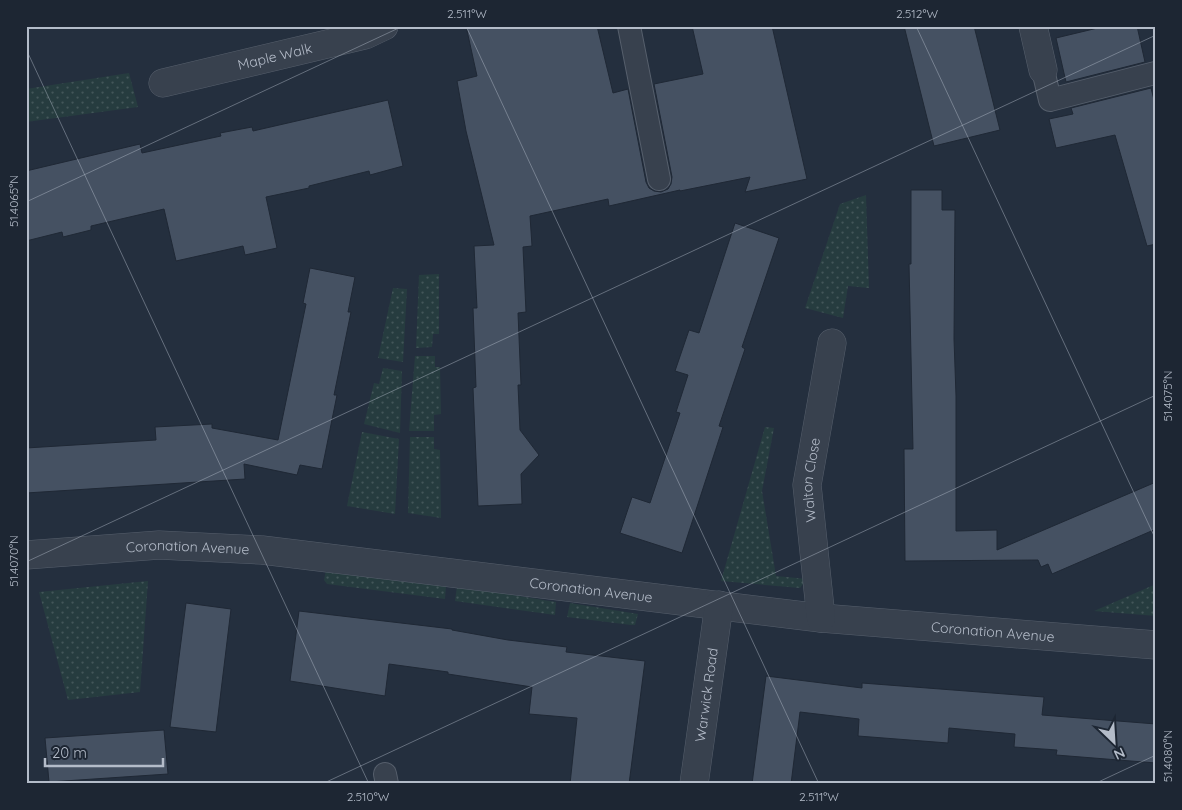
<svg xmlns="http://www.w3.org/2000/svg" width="1182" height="810" font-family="Quicksand,sans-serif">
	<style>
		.grass { fill: url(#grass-dots) }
		.building { fill: #455162; stroke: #1f2835 }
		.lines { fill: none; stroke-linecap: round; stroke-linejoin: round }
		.lane-casing { stroke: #565f6c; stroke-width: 24 }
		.street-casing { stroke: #565f6c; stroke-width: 29 }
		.lane { stroke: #38414e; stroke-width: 22 }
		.street { stroke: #38414e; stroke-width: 28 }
		.ticks { fill: none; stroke: #b4bcc9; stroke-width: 1; stroke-opacity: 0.45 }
		.labels { text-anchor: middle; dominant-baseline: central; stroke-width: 4; stroke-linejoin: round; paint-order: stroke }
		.street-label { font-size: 14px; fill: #b4bcc9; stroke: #1d2633 }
		.neatline { fill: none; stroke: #b4bcc9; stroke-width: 2 }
		.ticks-label { font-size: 12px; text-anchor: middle; fill: #b4bcc9 }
	</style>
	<defs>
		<pattern id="grass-dots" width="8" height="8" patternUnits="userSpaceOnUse" patternTransform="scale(1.25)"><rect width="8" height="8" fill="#263c3f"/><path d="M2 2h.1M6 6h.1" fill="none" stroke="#435659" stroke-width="1.8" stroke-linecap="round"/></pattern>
	</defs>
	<rect width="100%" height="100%" fill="#242f3e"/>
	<g class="grass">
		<path d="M129,73L138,107L26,122V89Z"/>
		<path d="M866,195L869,288L848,286L843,318L805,308L840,204Z"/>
		<path d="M439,274V334H433L432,347L416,348L419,275Z"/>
		<path d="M393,288L407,289L403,362L378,358Z"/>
		<path d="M415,356H435V367H440L441,414L434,415V431H409Z"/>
		<path d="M383,368L402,371L400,433L364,424L374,383L379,384Z"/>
		<path d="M765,427L774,428L762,491L776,576L807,579L800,588L721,581Z"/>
		<path d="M362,432L399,439L395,514L347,506Z"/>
		<path d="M410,437H434V449L440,450L441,518L408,513Z"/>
		<path d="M326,570L392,578L446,586L445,599L327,584L324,580Z"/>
		<path d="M148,581L140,692L68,700L39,592Z"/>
		<path d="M1156,584V616L1094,611Z"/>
		<path d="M457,586L556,602L555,615L455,601Z"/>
		<path d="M570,603L638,614L635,625H631L567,617Z"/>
	</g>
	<g class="building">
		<path d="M466,26H597L613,93L628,89L646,182L649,188L654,191L661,192L668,189L671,184L672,177L654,84L703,74L692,26H772L807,179L745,192L750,177L680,191V190L609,206L608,199L530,216L532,246L523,247L526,312L518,313L521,385H518L520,430L539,455L521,474L522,504L478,506L473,388L476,387L473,308H477L474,246L494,245L466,131L457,81L477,76Z"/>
		<path d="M904,26H974L1000,130L934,146Z"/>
		<path d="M1106,26H1137L1145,62L1066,82L1056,38Z"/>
		<path d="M1151,88L1156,108V244L1147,246L1115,135L1056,148L1049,119L1073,114L1071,108Z"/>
		<path d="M388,100L403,166L370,175L369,171L309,186V188L266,197L277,248L245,255L243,246L176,261L164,209L91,226V230L63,237L62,232L26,241V171L140,144L142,153L221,136L220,133L252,127L253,131Z"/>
		<path d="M911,190H942V210H955L954,339L956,396V531L997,530V550L1156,482V529L1052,574L1048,564L1041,567L1038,560L905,561L904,449H913L909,264H911Z"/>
		<path d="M735,223L779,238L742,347L745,349L719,426L723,427L682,553L620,533L632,497L650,503L680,413L676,412L688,375L675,371L689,330L699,333Z"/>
		<path d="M310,268L355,277L348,312H351L334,395H337L322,469L300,465L297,475L244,464L245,479L26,493V448L156,440L155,427L212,424V428L278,440L306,304L303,303Z"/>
		<path d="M186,603L231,609L216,732L170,727Z"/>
		<path d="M299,611L452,629V630L508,640L567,647L566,652L645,661L629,784H570L577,718L529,714L532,687L448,674V672L389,664L385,696L290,681Z"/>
		<path d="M766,676L862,688V683L1044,697L1042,715L1156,724V763L1056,755L1057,750L1014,747L1015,734L949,728L948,743L858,736L859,719L800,712L791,784H752Z"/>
		<path d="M164,730L168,774L49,782L45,738Z"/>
	</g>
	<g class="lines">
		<g class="lane-casing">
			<g id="lane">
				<path d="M629,26L659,179"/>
				<path d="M1043,70L1050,100L1155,73"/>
				<path d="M385,774L387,784"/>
			</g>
		</g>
		<g class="street-casing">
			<g id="street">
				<path d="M1033,26L1043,70"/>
				<path id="s1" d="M163,83L365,35L384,26"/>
				<path id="s2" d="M26,555L159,545L262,550L821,618L1156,645"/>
				<path id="s3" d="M821,618L807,485L832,343"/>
				<path id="s4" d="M694,784L719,605"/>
			</g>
		</g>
		<use href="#lane" class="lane"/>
		<use href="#street" class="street"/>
	</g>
	<path class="ticks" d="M466,26L819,784M916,26L1156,540M26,49L369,784M26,202L403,26M26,562L1156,35M322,784L1156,395M1094,784L1156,755"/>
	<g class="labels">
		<g class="street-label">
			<text stroke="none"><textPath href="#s1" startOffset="115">Maple Walk</textPath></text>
			<text stroke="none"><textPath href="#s3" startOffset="139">Walton Close</textPath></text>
			<text stroke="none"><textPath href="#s2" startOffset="162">Coronation Avenue</textPath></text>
			<text stroke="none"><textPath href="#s2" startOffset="568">Coronation Avenue</textPath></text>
			<text stroke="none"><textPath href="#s2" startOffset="972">Coronation Avenue</textPath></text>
			<text stroke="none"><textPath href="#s4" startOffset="90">Warwick Road</textPath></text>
		</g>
	</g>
	<rect width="1182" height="810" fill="none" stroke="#1d2633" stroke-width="55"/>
	<g transform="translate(1114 742) rotate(155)" stroke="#1d2633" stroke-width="4" paint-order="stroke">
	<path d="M0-4L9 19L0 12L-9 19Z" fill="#b4bcc9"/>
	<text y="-8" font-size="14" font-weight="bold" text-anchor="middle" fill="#b4bcc9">N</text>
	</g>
	<path d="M45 758v8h118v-8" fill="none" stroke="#b4bcc9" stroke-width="2.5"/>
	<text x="52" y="758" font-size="15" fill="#b4bcc9" stroke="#1d2633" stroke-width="4" paint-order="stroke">20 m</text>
	<rect x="28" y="28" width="1126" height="754" class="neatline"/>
	<g class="ticks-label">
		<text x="467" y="18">2.511°W</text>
		<text x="917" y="18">2.512°W</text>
		<text transform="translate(14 201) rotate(-90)" y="4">51.4065°N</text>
		<text transform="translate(1168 396) rotate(-90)" y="4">51.4075°N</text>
		<text transform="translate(14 561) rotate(-90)" y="4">51.4070°N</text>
		<text transform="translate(1168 756) rotate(-90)" y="4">51.4080°N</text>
		<text x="368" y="801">2.510°W</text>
		<text x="819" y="801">2.511°W</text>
	</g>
</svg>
